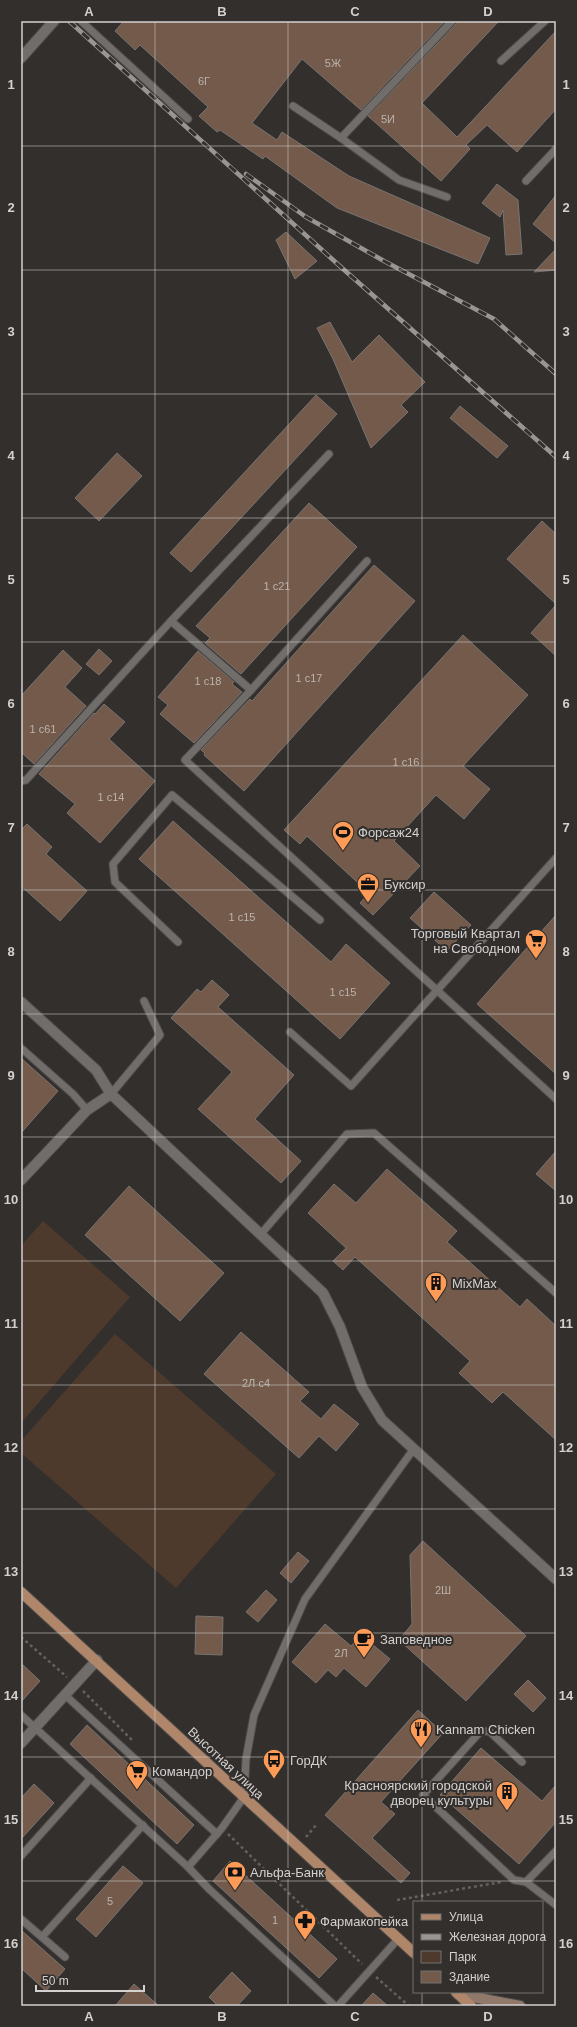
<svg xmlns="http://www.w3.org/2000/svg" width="577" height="2027" font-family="Helvetica,sans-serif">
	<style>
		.green { fill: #4e3a2c }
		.building { fill: #735a4a; stroke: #787472 }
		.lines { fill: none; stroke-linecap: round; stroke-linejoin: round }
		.service-casing { stroke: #4e4b4a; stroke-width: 9 }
		.minor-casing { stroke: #4e4b4a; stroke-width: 12 }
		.tertiary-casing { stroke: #4e4b4a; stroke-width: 12 }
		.secondary-casing { stroke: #4e4b4a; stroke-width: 12 }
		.primary-casing { stroke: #4e4b4a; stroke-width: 12 }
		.path { stroke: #63615f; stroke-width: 2.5; stroke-dasharray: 3 3; stroke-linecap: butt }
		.service { stroke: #706d6b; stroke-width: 7 }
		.minor { stroke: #706d6b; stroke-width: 10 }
		.tertiary { stroke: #706d6b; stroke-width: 10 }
		.secondary { stroke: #90796a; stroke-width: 10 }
		.primary { stroke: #b0866a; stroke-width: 10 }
		.rail-casing { stroke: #989695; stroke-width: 4.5 }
		.rail { stroke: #322f2d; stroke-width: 3; stroke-dasharray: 9; stroke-linecap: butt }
		.grid { fill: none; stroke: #d3d1d0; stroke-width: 1; stroke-opacity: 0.55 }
		.labels { text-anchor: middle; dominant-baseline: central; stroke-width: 4; stroke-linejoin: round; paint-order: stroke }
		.number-label { font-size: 11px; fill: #bbb3ae }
		.poi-label { font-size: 13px; fill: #d3d1d0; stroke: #322f2d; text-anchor: start }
		.street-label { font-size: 13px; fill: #d3d1d0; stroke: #322f2d }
		.neatline { fill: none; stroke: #d3d1d0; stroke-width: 1.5 }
		.grid-label { font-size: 13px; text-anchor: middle; font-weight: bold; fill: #d3d1d0 }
	</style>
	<rect width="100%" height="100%" fill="#322f2d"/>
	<g class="green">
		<path d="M43,1221L130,1297L21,1423V1246Z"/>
		<path d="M115,1334L276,1474L176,1588L21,1453V1441Z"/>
	</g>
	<g class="building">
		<path d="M124,21H445L361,110L302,59L252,123L277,140L282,132L349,176L490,238L478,264L337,208L265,156L263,159L220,130L217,132L199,116L208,107L140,45L135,50L115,31Z"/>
		<path d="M457,21H499L422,103L457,137L556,31V109L517,152L487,125L466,145L470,149L441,181L368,116L456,24Z"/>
		<path d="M497,184L518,200L522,254L506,255L503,210L500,217L482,203Z"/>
		<path d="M556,195V243L533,224Z"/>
		<path d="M286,232L317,261L295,279L276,240Z"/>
		<path d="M556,249V270L534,272Z"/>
		<path d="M330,322L352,362L379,335L425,382L401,405L408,412L371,448L333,359L317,328Z"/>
		<path d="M316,395L337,414L191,572L170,553Z"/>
		<path d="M460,406L508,446L497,458L450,418Z"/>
		<path d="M117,453L142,476L99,521L75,498Z"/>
		<path d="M309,503L357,547L241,674L205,643L210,638L196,626Z"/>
		<path d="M542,521L556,534V604L507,559Z"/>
		<path d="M374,565L415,601L244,791L204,755L205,753L201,750L250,699L252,701Z"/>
		<path d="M556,605V656L531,633Z"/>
		<path d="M463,635L528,695L463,766L490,789L464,819L436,795L394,841L420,866L373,915L360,903L369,893L307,836L300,844L284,830Z"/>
		<path d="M99,649L112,661L99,675L86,664Z"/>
		<path d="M63,650L82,668L65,687L86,706L34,764L21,752V696Z"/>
		<path d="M198,651L234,682L232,684L242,692L194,743L160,714L168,705L158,697Z"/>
		<path d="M104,704L125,722L109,739L155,781L100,843L67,813L75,804L39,774L94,713L95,714Z"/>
		<path d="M173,821L331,962L346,944L390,983L340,1039L139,859Z"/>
		<path d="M27,824L52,847L46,854L87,891L60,921L21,886V830Z"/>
		<path d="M434,892L471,925L447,951L410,918Z"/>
		<path d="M556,915V1074L477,1004Z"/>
		<path d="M212,980L229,995L218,1007L294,1075L255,1119L301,1161L281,1183L198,1109L232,1072L171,1018L197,989L201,992Z"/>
		<path d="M21,1058L58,1091L21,1133Z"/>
		<path d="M556,1151V1191L536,1174Z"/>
		<path d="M387,1169L457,1231L447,1242L520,1307L527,1299L556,1326V1440L503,1392L492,1403L459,1373L470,1361L355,1257L343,1270L333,1261L346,1248L308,1213L334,1184L356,1203Z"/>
		<path d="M129,1186L224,1273L180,1321L85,1235Z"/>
		<path d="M241,1332L309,1392L300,1401L321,1419L334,1404L359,1424L336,1451L319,1436L299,1458L204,1374Z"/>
		<path d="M423,1541L526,1636L466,1701L399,1640L412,1624L410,1555Z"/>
		<path d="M298,1552L309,1561L291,1583L280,1573Z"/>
		<path d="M266,1590L277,1600L258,1622L246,1612Z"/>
		<path d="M196,1616L223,1617L222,1655L195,1654Z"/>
		<path d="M325,1624L351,1646L361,1635L390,1659L366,1687L344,1668L336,1677L328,1670L316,1683L292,1662Z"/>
		<path d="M21,1663L40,1681L21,1702Z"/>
		<path d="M528,1680L546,1698L533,1712L514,1694Z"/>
		<path d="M418,1710L443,1733L381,1802L395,1814L372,1838L410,1873L401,1883L325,1815Z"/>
		<path d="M87,1725L194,1825L177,1844L70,1744Z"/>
		<path d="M481,1748L542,1801L556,1785V1822L519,1864L440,1795Z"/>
		<path d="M34,1784L54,1803L21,1839V1798Z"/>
		<path d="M230,1861L337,1959L319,1978L213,1881Z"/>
		<path d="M123,1866L143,1883L96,1937L76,1919Z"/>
		<path d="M21,1930L65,1969L46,1991L21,1968Z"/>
		<path d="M232,1972L251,1991L237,2006H218L209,1997Z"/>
		<path d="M134,1984L159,2006H115Z"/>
		<path d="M373,1993L388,2006H361Z"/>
	</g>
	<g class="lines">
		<g class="service-casing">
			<g id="service">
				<path d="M81,21L188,119"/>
				<path d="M501,61L545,21"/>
				<path d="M293,106L341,138L399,180L447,197"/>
				<path d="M341,138L452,21"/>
				<path d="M526,181L556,149"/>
				<path d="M171,621L329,454"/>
				<path d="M251,690L367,561"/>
				<path d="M21,781L26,780L171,621L251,690L185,760L556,1099"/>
				<path d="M178,942L115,882L113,864L172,795L320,920"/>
				<path d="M290,1032L351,1086L556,858"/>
				<path d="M21,1048L73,1094L87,1110"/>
				<path d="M111,1094L160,1035L144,1001"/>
				<path d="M260,1235L347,1134L374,1133L556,1293"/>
				<path d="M65,1695L217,1834"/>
				<path d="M21,1715L188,1867L222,1828L244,1797L246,1759L254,1715L305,1599L413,1450"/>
				<path d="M522,1762L489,1731L480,1732L423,1795L514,1880L526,1882L556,1905"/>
				<path d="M21,1856L91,1778"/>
				<path d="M188,1867L209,1889L335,2006"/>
				<path d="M526,1882L556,1851"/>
				<path d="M21,1919L65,1957"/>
				<path d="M42,1937L143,1825"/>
				<path d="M338,2006L399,1938"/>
			</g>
		</g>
		<g class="minor-casing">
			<g id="minor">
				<path d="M21,1180L87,1110L111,1094"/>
				<path d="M21,1743L97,1660"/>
			</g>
		</g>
		<g class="tertiary-casing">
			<g id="tertiary">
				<path d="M21,58L54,21"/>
				<path d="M21,1002L96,1070L111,1094L323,1293L340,1327L362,1387L382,1420L556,1579"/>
			</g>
		</g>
		<g class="secondary-casing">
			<path id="secondary" d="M458,1994L520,2006"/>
		</g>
		<g class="primary-casing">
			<g id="primary">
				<path d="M21,1592L414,1953"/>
				<path d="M456,1992L471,2006"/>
			</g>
		</g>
		<g class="path">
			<path d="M21,1637L67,1677"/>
			<path d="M83,1691L132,1740"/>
			<path d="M228,1834L362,1964"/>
			<path d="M306,1837L316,1825"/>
			<path d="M271,1876L276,1870"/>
			<path d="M397,1900L502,1882"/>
			<path d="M376,1977L409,2006"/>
		</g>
		<use href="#service" class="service"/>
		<use href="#minor" class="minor"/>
		<use href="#tertiary" class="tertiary"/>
		<use href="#secondary" class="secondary"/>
		<use href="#primary" class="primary"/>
		<g class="rail-casing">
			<g id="rail">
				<path d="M69,21L342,268L556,457"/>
				<path d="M246,174L306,217L384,261L494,319L556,374"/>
			</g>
		</g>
		<use href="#rail" class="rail"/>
	</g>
	<path class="grid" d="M155,21V2006M288,21V2006M422,21V1902M21,146H556M21,270H556M21,394H556M21,518H556M21,642H556M21,766H556M21,890H556M21,1014H556M21,1137H556M21,1261H556M21,1385H556M21,1509H556M21,1633H556M21,1757H556M21,1881H556M422,1992V2006"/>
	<defs>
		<g id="stadium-pin" transform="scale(1.15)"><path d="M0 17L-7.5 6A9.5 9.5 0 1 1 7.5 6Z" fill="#fe9c57" stroke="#322f2d"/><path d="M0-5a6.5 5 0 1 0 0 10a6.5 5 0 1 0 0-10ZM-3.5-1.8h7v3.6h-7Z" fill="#111"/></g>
		<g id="office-pin" transform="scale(1.15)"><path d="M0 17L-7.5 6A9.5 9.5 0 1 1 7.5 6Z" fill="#fe9c57" stroke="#322f2d"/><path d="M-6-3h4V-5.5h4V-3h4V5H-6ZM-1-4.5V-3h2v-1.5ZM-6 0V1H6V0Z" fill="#111"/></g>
		<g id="supermarket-pin" transform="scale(1.15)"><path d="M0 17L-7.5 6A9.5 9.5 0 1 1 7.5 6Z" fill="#fe9c57" stroke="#322f2d"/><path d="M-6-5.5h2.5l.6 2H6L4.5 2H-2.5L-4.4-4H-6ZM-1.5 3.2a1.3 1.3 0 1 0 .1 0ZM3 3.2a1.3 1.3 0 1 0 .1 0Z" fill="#111"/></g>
		<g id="building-pin" transform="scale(1.15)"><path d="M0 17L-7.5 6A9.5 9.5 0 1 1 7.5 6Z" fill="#fe9c57" stroke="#322f2d"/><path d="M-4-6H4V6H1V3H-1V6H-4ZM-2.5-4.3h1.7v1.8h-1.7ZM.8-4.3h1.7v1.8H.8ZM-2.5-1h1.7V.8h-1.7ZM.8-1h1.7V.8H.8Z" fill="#111"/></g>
		<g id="cafe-pin" transform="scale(1.15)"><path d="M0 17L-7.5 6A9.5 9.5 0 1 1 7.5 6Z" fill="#fe9c57" stroke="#322f2d"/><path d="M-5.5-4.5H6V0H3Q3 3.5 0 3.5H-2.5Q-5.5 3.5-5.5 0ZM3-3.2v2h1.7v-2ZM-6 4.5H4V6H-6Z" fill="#111"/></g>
		<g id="restaurant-pin" transform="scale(1.15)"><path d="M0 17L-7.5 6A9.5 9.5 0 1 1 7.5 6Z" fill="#fe9c57" stroke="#322f2d"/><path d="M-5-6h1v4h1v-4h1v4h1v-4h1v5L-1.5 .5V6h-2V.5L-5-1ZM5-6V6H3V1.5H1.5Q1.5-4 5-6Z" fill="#111"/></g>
		<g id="bus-pin" transform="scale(1.15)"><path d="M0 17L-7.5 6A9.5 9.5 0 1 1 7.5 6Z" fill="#fe9c57" stroke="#322f2d"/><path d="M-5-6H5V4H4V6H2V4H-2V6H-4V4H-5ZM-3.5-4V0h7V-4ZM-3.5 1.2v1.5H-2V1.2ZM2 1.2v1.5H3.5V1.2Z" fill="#111"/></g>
		<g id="bank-pin" transform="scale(1.15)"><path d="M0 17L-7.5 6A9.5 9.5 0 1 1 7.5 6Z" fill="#fe9c57" stroke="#322f2d"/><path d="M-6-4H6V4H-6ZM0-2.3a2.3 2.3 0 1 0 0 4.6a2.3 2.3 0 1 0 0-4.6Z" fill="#111"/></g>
		<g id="pharmacy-pin" transform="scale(1.15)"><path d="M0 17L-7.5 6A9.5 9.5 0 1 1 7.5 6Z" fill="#fe9c57" stroke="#322f2d"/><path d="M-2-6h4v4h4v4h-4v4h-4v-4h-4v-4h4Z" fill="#111"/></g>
	</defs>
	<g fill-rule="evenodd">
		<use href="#stadium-pin" x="343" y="832"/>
		<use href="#office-pin" x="368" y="884"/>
		<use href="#supermarket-pin" x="536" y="940"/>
		<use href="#building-pin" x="436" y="1283"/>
		<use href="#cafe-pin" x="364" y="1639"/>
		<use href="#restaurant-pin" x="421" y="1729"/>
		<use href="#bus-pin" x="274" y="1760"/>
		<use href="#supermarket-pin" x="137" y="1771"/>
		<use href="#building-pin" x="507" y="1792"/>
		<use href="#bank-pin" x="235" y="1872"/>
		<use href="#pharmacy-pin" x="305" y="1921"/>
	</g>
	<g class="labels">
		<g class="number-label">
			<text x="333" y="63">5Ж</text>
			<text x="204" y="81">6Г</text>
			<text x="388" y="119">5И</text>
			<text x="277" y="586">1 с21</text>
			<text x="309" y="678">1 с17</text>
			<text x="208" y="681">1 с18</text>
			<text x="43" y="729">1 с61</text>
			<text x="406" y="762">1 с16</text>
			<text x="111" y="797">1 с14</text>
			<text x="242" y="917">1 с15</text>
			<text x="343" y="992">1 с15</text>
			<text x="256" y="1383">2Л с4</text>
			<text x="443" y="1590">2Ш</text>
			<text x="341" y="1653">2Л</text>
			<text x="110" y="1901">5</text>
			<text x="275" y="1920">1</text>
		</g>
		<g class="poi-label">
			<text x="358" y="832">Форсаж24</text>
			<text x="384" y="884">Буксир</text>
			<text x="520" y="933" text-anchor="end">Торговый Квартал<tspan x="520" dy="15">на Свободном</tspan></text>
			<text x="452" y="1283">MixMax</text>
			<text x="380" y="1639">Заповедное</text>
			<text x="436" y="1729">Kannam Chicken</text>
			<text x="290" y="1760">ГорДК</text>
			<text x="152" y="1771">Командор</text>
			<text x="492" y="1785" text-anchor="end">Красноярский городской<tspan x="492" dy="15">дворец культуры</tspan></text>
			<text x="250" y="1872">Альфа-Банк</text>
			<text x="320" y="1921">Фармакопейка</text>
		</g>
		<g class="street-label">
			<text transform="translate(226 1763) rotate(43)">Высотная улица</text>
		</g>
	</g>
	<rect width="577" height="2027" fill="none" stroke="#322f2d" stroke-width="44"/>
	<rect x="413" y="1901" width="130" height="92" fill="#322f2d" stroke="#72706e"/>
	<rect x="421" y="1914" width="20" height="6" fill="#b0866a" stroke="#72706e"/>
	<text x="449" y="1921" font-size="12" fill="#d3d1d0">Улица</text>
	<rect x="421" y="1934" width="20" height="6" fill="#989695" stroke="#72706e"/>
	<text x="449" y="1941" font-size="12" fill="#d3d1d0">Железная дорога</text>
	<rect x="421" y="1951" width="20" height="12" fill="#4e3a2c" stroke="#72706e"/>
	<text x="449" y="1961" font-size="12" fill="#d3d1d0">Парк</text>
	<rect x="421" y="1971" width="20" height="12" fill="#735a4a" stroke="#72706e"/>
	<text x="449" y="1981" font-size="12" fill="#d3d1d0">Здание</text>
	<path d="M36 1985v6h108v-6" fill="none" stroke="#d3d1d0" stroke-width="2"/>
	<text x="42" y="1985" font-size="12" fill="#d3d1d0" stroke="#322f2d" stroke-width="3" paint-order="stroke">50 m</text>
	<rect x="22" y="22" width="533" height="1983" class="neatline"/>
	<g class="grid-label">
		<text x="89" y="16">A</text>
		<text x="222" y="16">B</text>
		<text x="355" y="16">C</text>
		<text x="488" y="16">D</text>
		<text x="11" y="89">1</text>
		<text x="566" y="89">1</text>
		<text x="11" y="212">2</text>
		<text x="566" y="212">2</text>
		<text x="11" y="336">3</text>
		<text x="566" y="336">3</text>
		<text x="11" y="460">4</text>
		<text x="566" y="460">4</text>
		<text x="11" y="584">5</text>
		<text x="566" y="584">5</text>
		<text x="11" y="708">6</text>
		<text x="566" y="708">6</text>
		<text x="11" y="832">7</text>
		<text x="566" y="832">7</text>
		<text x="11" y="956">8</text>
		<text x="566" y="956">8</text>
		<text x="11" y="1080">9</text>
		<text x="566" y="1080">9</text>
		<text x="11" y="1204">10</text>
		<text x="566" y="1204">10</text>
		<text x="11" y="1328">11</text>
		<text x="566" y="1328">11</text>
		<text x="11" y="1452">12</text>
		<text x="566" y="1452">12</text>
		<text x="11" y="1576">13</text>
		<text x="566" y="1576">13</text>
		<text x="11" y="1700">14</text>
		<text x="566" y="1700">14</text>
		<text x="11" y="1824">15</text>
		<text x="566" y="1824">15</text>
		<text x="11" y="1948">16</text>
		<text x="566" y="1948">16</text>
		<text x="89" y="2021">A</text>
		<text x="222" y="2021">B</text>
		<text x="355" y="2021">C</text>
		<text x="488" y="2021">D</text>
	</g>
</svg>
